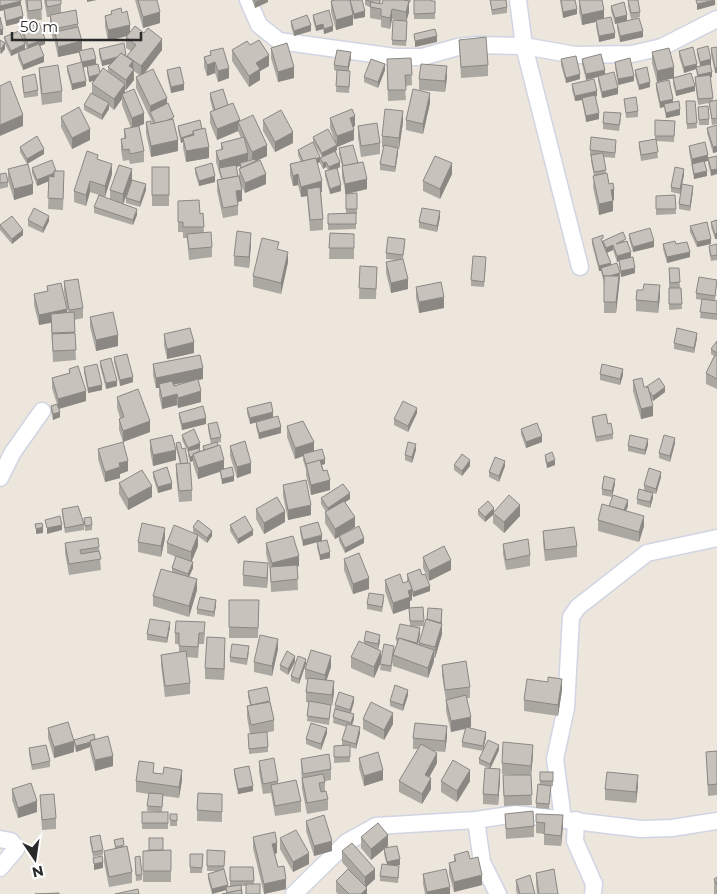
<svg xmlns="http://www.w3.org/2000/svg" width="717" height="894" font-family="Montserrat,sans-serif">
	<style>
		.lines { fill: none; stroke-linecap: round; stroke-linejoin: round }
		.minor-casing { stroke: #d1d4e3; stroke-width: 19 }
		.minor { stroke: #fff; stroke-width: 16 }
		.wall { fill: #aba8a2; fill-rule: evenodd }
		.shaded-wall { fill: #8b8884 }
		.building { fill: #c7c3bc; stroke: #8b8884 }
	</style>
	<rect width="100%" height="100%" fill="#ece6dc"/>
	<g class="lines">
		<g class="minor-casing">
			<g id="minor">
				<path d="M248,0L259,25L279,41L395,57H422L458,47L476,45L524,46L575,55L632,54L662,47L717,19"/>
				<path d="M518,0L524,46L580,267"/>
				<path d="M0,478L13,452L42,411"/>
				<path d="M563,819L555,759L566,708L571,617L578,607L647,553L717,538"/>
				<path d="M476,820L482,862L498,894"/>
				<path d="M576,820L575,841L594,884L593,894"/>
				<path d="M0,839L11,841L16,849L0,868"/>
				<path d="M294,894L347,842L376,826L476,820L516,814L641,829L672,828L717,821"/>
			</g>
		</g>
		<use href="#minor" class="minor"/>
	</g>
	<g class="wall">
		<path d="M0,0L21,6L23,22L6,26L4,14V10L0,11Z"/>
		<path d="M25,0H41L42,20L28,21Z"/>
		<path d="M44,0H61V12L78,24L82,50L96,64L100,73L108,71V67L110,64L102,66L99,55V49L127,58V56L131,51L126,48V37L127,36L108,41L105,26V16L111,14V11L122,13L130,32L162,50L145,73L167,104L174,122V123L178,151L151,157L146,133V122L151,124H153L136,88V77L139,75L134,71V80L126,90H125V93L144,124L138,126L144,151V162L130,164L129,160L123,161L121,150V139H124V129L131,128L122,105V99L114,110L109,106V109L102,120L84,110V105L92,94V84L94,81L89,82L87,71V66L83,67L86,86L72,90L67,71V66L81,63L79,52L58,57L55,43V39L53,40L50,25V17H47Z"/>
		<path d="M135,0H157L160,23L143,28Z"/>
		<path d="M252,0H268V2L255,8Z"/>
		<path d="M365,0H381L380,4H382L383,0H411L410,3H409V12L406,21L407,26L406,46L392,45V40L396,20L392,19L390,29L381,27V20L370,18V7L365,5Z"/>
		<path d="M414,0L435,1V19H414Z"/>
		<path d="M490,0L507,7V13L492,15Z"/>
		<path d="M560,0H575L577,14L563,18Z"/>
		<path d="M579,0L604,18L615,38L599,42L596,26V22L582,25L579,11Z"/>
		<path d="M628,0L640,12V17L631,19L628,6Z"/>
		<path d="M331,1L365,11V17L354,19L353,17V25L336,30L331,12Z"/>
		<path d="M611,6L627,20L643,37L620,42L617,28V23L615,24L611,11Z"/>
		<path d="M313,15L333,31L324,34L323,29L316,31L313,20Z"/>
		<path d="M291,21L311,31L294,36L291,26Z"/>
		<path d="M22,29L45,44L40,46L44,62L23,70L18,58V53L11,56L5,44V49L1,54L0,53V40L5,43L4,37L25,49H27L22,35Z"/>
		<path d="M459,40L488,65V76L461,78Z"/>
		<path d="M250,45L269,66L260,71V80L249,87L232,61V50Z"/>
		<path d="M717,47L715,73L711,54V48Z"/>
		<path d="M271,48L294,78L278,82L271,58Z"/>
		<path d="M697,49L711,65H710L712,77L710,78L713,101L717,100V124L712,125L709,103L698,105L695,82V77L697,76L696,69L684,73L679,56V51L697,67L700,66L697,54Z"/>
		<path d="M210,51L229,78L218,82L215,73L207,76L204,67V57L210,55Z"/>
		<path d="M652,52L674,78L657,82L652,63Z"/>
		<path d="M351,58L348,71L350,77L349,93L336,92L337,71L334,70V65Z"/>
		<path d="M411,58L412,85L405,86L406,100L388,101L387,70Z"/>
		<path d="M561,59L580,79L566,83L561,65Z"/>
		<path d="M582,59L605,74L618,94L602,98L598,81V77L586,80L582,64Z"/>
		<path d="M615,62L634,81L618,85L615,67Z"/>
		<path d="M39,68L62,91V102L42,105L39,78Z"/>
		<path d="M167,70L184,90L171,93L167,75Z"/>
		<path d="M385,70L378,88L364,82V77Z"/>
		<path d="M635,70L650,87L639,90L635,76Z"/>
		<path d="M22,77L38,90V96L24,98L22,82Z"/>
		<path d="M447,77L445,92L419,90L430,103L423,134L406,130V120L419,90V79Z"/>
		<path d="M673,78L695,91L676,96L673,84Z"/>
		<path d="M656,83L680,115L666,118L664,107L660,108L656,89Z"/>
		<path d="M572,84L597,96L596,97L599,119L586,122L582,100L575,101L572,90Z"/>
		<path d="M210,93L228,105L267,156L256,161L266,184L245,193L240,183L242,201L238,202V215L223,218L217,191V180L221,179L219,172L216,162V151L221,150V143L241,138L238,131L217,140L210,123V112L213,111L210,99ZM240,166L239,176H238L236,167Z"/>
		<path d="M624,99L638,111V117L626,118Z"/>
		<path d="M686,101H695L697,128L687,129Z"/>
		<path d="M698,107L709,119V125H699Z"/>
		<path d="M61,117L90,140L72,149L61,127Z"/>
		<path d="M330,118L355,126L353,127L354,140L337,147V150L336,151L340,167L337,169L341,191L330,194L325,176V171L328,170L326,167L323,169L320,163V158L322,157L313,142V137L335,141L330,128Z"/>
		<path d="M621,119L619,131L603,129V123Z"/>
		<path d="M200,120L209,158L186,162L183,148V142L181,143L178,131V126Z"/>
		<path d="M263,120L293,143L275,152L263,131Z"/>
		<path d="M655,120L675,121L674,142L656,141L658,158L641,161L639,147V142L655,139Z"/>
		<path d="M403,122L399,149H398V153L395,172L380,170V164L384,147H382V136Z"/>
		<path d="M717,125V152L713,153L707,133V128Z"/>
		<path d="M358,126L380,143V154L361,157L358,137Z"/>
		<path d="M616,145L615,158L604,157L606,173L614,200H613V211L599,215L593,187L594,176L591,161V156H590V150Z"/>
		<path d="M689,146L708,161H704L707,176L694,179L689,151Z"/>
		<path d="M20,147L44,154L27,164L20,152Z"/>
		<path d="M339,148L358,163L367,189L348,194L357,209V214H356V229L328,230V214L346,213V194L342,177V166L339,154Z"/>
		<path d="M298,150L320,162L317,164L322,192H321L323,219V230L310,231L307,196L301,197L298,185L293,186L290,175V164L301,162L298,155Z"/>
		<path d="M717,156L711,176L708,163V158Z"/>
		<path d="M98,159L112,174L105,197L90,192L86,206L74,202V191Z"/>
		<rect x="152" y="167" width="17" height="39"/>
		<path d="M32,168L64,182L63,210L48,209L49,181L37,186L32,173Z"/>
		<path d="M195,168L215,182L199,186L195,173Z"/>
		<path d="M8,169L33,194L14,200L8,180Z"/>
		<path d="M132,169L123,204L137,215L133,225L94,213V207L110,199V190Z"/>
		<path d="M0,174L8,182V187L0,189Z"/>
		<path d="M452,174L440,199L423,191V181Z"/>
		<path d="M684,175L680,194L671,192V187Z"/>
		<path d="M146,190L140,207L126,203V198Z"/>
		<path d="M693,191L690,211L679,209V204Z"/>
		<path d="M675,195L676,214L656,215V196Z"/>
		<path d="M178,201L200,214L203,213L204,232L212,247V257L189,260L187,238H183V232H178Z"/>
		<path d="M440,217L437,232L419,228V222Z"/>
		<path d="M28,220L49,221L43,233L28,226Z"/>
		<path d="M717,220V239H715L711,227V222Z"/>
		<path d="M0,225L23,235L12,244L0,230Z"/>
		<path d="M690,226L711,244L697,247L690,232Z"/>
		<path d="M330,233L354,234V259H329Z"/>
		<path d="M629,234L654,247L633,252L629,239Z"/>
		<path d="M592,239L603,241H626L635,273L621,277L619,265V261L617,262L613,250L607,253L611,265L620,278L616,313H604V283L601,271H599L592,244Z"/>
		<path d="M251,244L249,268L234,266V256Z"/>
		<path d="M405,244L403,259L408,289L391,293L386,273V262L396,260L386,259V253Z"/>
		<path d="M663,244H676L690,257L667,263L663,249Z"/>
		<path d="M717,244V260L711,261L709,251V246Z"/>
		<path d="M279,250L288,262L281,294L253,287V276Z"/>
		<path d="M486,263L484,287L471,286V280Z"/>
		<path d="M360,266L377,267L376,299H359Z"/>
		<path d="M669,268H679L680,288H681L682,309L669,310Z"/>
		<path d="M717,280L715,301H717V320L700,318L702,300L696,299V293Z"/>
		<path d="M64,281L83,308V318L74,320L76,360L53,362L51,323L39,325L34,305V294L47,291V286L67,313H68L64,292Z"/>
		<path d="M416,287L444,308L419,313L416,298Z"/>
		<path d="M660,296L658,313L636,311V300Z"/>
		<path d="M90,317L118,346L96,351L90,327Z"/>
		<path d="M164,334L194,353L167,359L164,345Z"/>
		<path d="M697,338L694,353L674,349V343Z"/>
		<path d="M717,341V389L706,384V373L714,356L711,354V349Z"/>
		<path d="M114,357L133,382L120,386L114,362Z"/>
		<path d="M100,361L117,386L106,389L100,366Z"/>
		<path d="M153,364L203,379L198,380L201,402L178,408L177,405L162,409L159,395V388H156L153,375ZM194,380L174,386L173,385Z"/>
		<path d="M84,367L102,390L88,393L84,373Z"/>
		<path d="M69,369L86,401L59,409L60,417L53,420L51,411V406L57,404L52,388V378L69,373Z"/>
		<path d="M600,374L623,375L620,385L600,380Z"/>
		<path d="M633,380L644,387L665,392L653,401L651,399L653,416L641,419L633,391Z"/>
		<path d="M117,397L150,432L123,442L119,430V419L120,418L117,408Z"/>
		<path d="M247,408L281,433L259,439L256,427V422L250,424L247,413Z"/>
		<path d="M179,413L206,424L182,430L179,418Z"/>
		<path d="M417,413L408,432L394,425V419Z"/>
		<path d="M592,417L608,424L613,434V439L596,442L592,422Z"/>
		<path d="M208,424L221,437V442L217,443L224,469L234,481L222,484L220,472L198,479L193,464V461L190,462L188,456V452L182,440V435L200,448H199L200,451L203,450V446L211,444L208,429Z"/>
		<path d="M287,426L314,451L325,464L322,465L330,490L311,495L306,475V469L303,460V456L295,459L287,437Z"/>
		<path d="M521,429L542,442L526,448L521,434Z"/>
		<path d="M150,440L176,460L153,466L150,451Z"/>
		<path d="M176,443L192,490V501L179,502L176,475V464H180L176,448Z"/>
		<path d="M675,443L670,462L659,458V453Z"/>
		<path d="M648,445L645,455L628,451V446Z"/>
		<path d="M230,446L251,473L237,478L230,456Z"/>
		<path d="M98,449L128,471L120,474V478L105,482L98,459Z"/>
		<path d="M416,450L412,463L405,460V455Z"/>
		<path d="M545,455L555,465L547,468L545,460Z"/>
		<path d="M454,465L470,466L462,476L454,470Z"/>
		<path d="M505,466L499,482L489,477V472Z"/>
		<path d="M153,472L172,489L158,493L153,477Z"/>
		<path d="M661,477L656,494L653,493V498L650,508L637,504V499L644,490V485Z"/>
		<path d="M119,483L152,497L128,510L119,494Z"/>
		<path d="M615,484L612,497L602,495V489Z"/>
		<path d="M283,485L311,515L288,520L283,496Z"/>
		<path d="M321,498L350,499L345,502L355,527L347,532L364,543L345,553L339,541V537L335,539L325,523V512H326L321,504Z"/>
		<path d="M609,506H628L626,511L644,526L639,542L598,531V520Z"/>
		<path d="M62,509L84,524V530L65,533L62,514Z"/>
		<path d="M256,509L285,522L264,534L256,519Z"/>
		<path d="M478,510L494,511L520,516L504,533L493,523V515L485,522L478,515Z"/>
		<path d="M84,518L92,525V530L85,531Z"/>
		<path d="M318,522L303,546L300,532V527Z"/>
		<path d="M230,525L253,535L238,544L230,531Z"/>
		<path d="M193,527L212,536L207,543L198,536V546L191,562L193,568L189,577L197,590L189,617L153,606V596L172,572V568L176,557L167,553V543L195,534L193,532Z"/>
		<path d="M543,531L577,546V557L545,561L543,542Z"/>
		<path d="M165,538L161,557L138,552V542Z"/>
		<path d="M317,542L330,558L320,560L317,547Z"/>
		<path d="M65,543L99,547L101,570L69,575L65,553Z"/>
		<path d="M266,543L299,566L297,567L298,590L271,592L270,569L266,554Z"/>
		<path d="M503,544L530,555V566L506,570L503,554Z"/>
		<path d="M423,557L451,570L429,581L423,568Z"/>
		<path d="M344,559L369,589L353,594L344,570Z"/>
		<path d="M268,574L267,588L243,586V575Z"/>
		<path d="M407,574L422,575L430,591L413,597L412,594V600L410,601V608L393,614L385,591V580L403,583L407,582Z"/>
		<path d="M229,600H259L258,638H229Z"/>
		<path d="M384,600L382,612L367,609V604Z"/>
		<path d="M216,605L214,617L197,614V609Z"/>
		<path d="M423,607L424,626L413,627L420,634L418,644L419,645V643L427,619L442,615V634L435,658H434V661L428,678L393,666V661L391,672L380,670L381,662L374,678L351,668V657L364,644V641H380L378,650L381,662L394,650L397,644L396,639L410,626L409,608Z"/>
		<path d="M170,627L167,643L147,640V634Z"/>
		<path d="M175,633H205L204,644H199L198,658L186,657L190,683V694L165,697L161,665V655L179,652V644H175Z"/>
		<path d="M225,648L224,680L205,679V668Z"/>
		<path d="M278,649L272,676L254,672V662Z"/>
		<path d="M249,652L247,665L230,662V657Z"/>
		<path d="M306,659L299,684L291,681V676Z"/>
		<path d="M295,662L288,675L280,670V665Z"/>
		<path d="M442,665L470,687V698H467L471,727L469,728L486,737L483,751L462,747V742L466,729L451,732L446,711V701L442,675Z"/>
		<path d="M331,667L326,680L334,692L332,706L331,705L329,725L307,721L309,703L306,702V692L308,680L305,679V669Z"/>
		<path d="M562,690L558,716L524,711V700Z"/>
		<path d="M248,691L270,702L274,720V731L265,733L268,747V752L249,754L248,734H250L247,717V706L250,705L248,697Z"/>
		<path d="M408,695L403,711L390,706V701Z"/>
		<path d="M354,702L350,713L354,719L352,725L360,733L356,749L350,747V762L334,763V746L342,745V740L347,727L333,723L335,705Z"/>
		<path d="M363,719L393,724L384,740L363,729Z"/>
		<path d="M48,728L74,752L54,758L48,738Z"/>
		<path d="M327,733L321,750L306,744V739Z"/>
		<path d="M447,737L445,752L433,751L437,763L429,777L431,789L422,804L399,792V781L418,749H413V738Z"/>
		<path d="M95,739L113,766L95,771L90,751V747L76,752L74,745V740Z"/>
		<path d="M29,748L50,761V767L32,770L29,754Z"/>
		<path d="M499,750L490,769L500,780L498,805L483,804V794L489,768L479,764V759Z"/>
		<path d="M717,751V795L708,796L706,752Z"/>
		<path d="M533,755L531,776L532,805L504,806L503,775H515L502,774V763Z"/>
		<path d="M359,758L383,780L364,786L359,768Z"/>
		<path d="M301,759L331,769V780L325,781V792L328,799V810L307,814L302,789Z"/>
		<path d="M259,761L278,781V783L301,801V812L275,816L271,793L263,794L259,772Z"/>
		<path d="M234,769L253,791L238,794L234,774Z"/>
		<path d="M540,772H553V786H551L549,809L536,808V803L540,785Z"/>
		<path d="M154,773L182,780L179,798L163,796L162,812H168V829H142V812H156L147,811L149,794L136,792V781Z"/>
		<path d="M441,781H470L457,802L441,792Z"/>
		<path d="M638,786L636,803L605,800V789Z"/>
		<path d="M12,789L37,812L18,818L12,800Z"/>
		<path d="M40,795L56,818V829L42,830Z"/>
		<path d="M222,805V822L197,821V810Z"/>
		<path d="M177,814V826H170V820Z"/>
		<path d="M505,814L534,826V837L506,839Z"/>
		<path d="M536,814L563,826L561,846L544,845V834L536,833Z"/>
		<path d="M306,821L332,851L314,856L306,831Z"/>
		<path d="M90,837L103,850V855L93,857L90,842Z"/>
		<path d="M253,837L277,853L275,854L278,867L286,889L264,894L253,848Z"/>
		<path d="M361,837L388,846L385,848L400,865L395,866L399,872L398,883L380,881V876L387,865L384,854V849L371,860L361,848Z"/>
		<path d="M280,838L309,864L293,872L280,849Z"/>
		<path d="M114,840L124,847L132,872V883L109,887L104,862V851L115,849Z"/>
		<path d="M149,850H171V882H143V851Z"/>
		<path d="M207,850L225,851L224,870L228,887L230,886V867H253L254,884L246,886H241L242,894H222L227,893L226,890L212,894L208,879V874L216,871H207Z"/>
		<path d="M342,851L375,879L366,887L367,894H338L336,892V881L356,878L342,862Z"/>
		<path d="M190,854H203L202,873H190Z"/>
		<path d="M454,855L470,859L482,885L454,892L449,874V863L454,862Z"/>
		<path d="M135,862L142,875V880L136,881Z"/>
		<path d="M536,873L558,894H537L536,883Z"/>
		<path d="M423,874L450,894H425L423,884Z"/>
		<path d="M717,877V894H714V879Z"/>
		<path d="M516,880L535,894H517L516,890Z"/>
	</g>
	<g class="shaded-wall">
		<path d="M87,0H97L87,2Z"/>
		<path d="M261,0H268V2L255,8V2Z"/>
		<path d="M715,0V5L697,10V4Z"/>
		<path d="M21,1V6L0,11V6Z"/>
		<path d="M409,1V12L406,23V12Z"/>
		<path d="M392,9V19L390,29V18Z"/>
		<path d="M577,9V14L563,18V12Z"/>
		<path d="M604,10V20L582,25V15Z"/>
		<path d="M365,11V17L354,19V14Z"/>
		<path d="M160,12V23L143,28V17Z"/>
		<path d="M353,15V25L336,30V20Z"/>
		<path d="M627,15V21L615,24V18Z"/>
		<path d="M23,16V22L6,26V21Z"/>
		<path d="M323,24V29L316,31V26Z"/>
		<path d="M130,25V35L108,41V30Z"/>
		<path d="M311,25V31L294,36V31Z"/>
		<path d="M333,26V31L324,34V29Z"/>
		<path d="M3,29V35H0V30Z"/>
		<path d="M643,31V37L620,42V36Z"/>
		<path d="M615,33V38L599,42V36Z"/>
		<path d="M437,36V42L415,47V41Z"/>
		<path d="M45,39V44L28,51V45Z"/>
		<path d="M162,39V50L141,77V66Z"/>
		<path d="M82,41V52L58,57V47Z"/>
		<path d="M5,43V49L1,54V49Z"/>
		<path d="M25,44V49L11,56V51Z"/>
		<path d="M351,52V58L348,73V67Z"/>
		<path d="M126,55V60L102,66V61Z"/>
		<path d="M269,55V66L260,71V80L249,87V76L256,63Z"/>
		<path d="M44,56V62L23,70V65Z"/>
		<path d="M96,59V64L82,68V62Z"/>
		<path d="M711,59V65L700,67V62Z"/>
		<path d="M133,61L134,80L126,90V80L129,66Z"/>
		<path d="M215,62V73L207,76V65Z"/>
		<path d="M385,64V70L378,88V82Z"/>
		<path d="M697,64V69L696,67V69L684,73V67Z"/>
		<path d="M447,66V77L445,92V81Z"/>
		<path d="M294,67V78L278,82V72Z"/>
		<path d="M674,67V78L657,82V71Z"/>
		<path d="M717,67V73H715V68Z"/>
		<path d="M229,68V78L218,82V71Z"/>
		<path d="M605,70V75L586,80V74Z"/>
		<path d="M712,72V77L698,81V75Z"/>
		<path d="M100,74V79L89,82V77Z"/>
		<path d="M580,74V79L566,83V78Z"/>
		<path d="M634,76V81L618,85V79Z"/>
		<path d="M86,81V86L72,90V84Z"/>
		<path d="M650,82V87L639,90V85Z"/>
		<path d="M125,84V95L122,94V99L114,110V99Z"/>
		<path d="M184,84V90L171,93V87Z"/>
		<path d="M695,86V91L676,96V91Z"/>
		<path d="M618,88V94L602,98V92Z"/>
		<path d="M597,91V96L582,100V98V100L575,101V96Z"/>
		<path d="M430,93V103L423,134V124Z"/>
		<path d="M167,98V109L150,112V106Z"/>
		<path d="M673,99V105L664,104V107L660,108V102Z"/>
		<path d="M109,103V109L102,120V115Z"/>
		<path d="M680,109V115L666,118V113Z"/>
		<path d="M403,111V122L399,149V138Z"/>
		<path d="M144,113V124L132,129V118Z"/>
		<path d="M599,113V119L586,122V116Z"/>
		<path d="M23,115V126L0,136V125Z"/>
		<path d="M355,116V126L350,128V118Z"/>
		<path d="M240,120V126L238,122V131L217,140V129Z"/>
		<path d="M90,129V140L72,149V138Z"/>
		<path d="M354,130V140L337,147V136Z"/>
		<path d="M293,132V143L275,152V142Z"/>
		<path d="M193,134V140L183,138V142L181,143V138Z"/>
		<path d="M178,140V151L151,157V146Z"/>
		<path d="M267,145V156L252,163V152Z"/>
		<path d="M337,145V150L322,159V153Z"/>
		<path d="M717,146V152L713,153V147Z"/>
		<path d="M209,147V158L186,162V151Z"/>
		<path d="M398,148V153L395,172V167Z"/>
		<path d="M44,149V154L27,164V159Z"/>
		<path d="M248,153V163H240V166L220,171L219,168V172V161Z"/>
		<path d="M708,155V161L692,165V159Z"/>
		<path d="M320,157V162L305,170V164Z"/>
		<path d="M326,162V167L323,169V163Z"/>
		<path d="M340,162V167L329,172V167Z"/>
		<path d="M452,163V174L440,199V189Z"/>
		<path d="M112,164V174L105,197V186Z"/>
		<path d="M132,169V180L123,205V194Z"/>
		<path d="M684,169V175L680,194V189Z"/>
		<path d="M717,169V174L711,176V170Z"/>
		<path d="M707,171V176L694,179V174Z"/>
		<path d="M57,172V178L37,186V180Z"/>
		<path d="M266,174V184L245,193V183Z"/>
		<path d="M298,174V185L293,186V176Z"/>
		<path d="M215,176V182L199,186V181Z"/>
		<path d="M367,179V189L345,194V184Z"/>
		<path d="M90,181V192L86,206V195Z"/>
		<path d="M322,181V192L308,196L307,189V196L301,197V187Z"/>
		<path d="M33,184V194L14,200V189Z"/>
		<path d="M146,184V190L140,207V202Z"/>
		<path d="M341,185V191L330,194V189Z"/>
		<path d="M693,186V191L690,211V206Z"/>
		<path d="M614,189V200L611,201V190Z"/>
		<path d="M242,190V201L236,202V191Z"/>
		<path d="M613,201V211L599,215V204Z"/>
		<path d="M137,209V215L133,225V220Z"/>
		<path d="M440,211V217L437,232V226Z"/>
		<path d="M49,216V221L43,233V228Z"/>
		<path d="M23,230V235L12,244V239Z"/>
		<path d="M251,233V244L249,268V257Z"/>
		<path d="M717,233V239H715V234Z"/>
		<path d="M711,239V244L697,247V242Z"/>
		<path d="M654,241V247L633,252V247Z"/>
		<path d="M613,245V250L606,253V248Z"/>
		<path d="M288,252V262L281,294V283Z"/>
		<path d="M631,252V257L617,262V256Z"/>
		<path d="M690,252V257L667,263V257Z"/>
		<path d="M611,263V268H601V271H599V266Z"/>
		<path d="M635,268V273L621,277V271Z"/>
		<path d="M620,273L619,286L616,313V302L604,278Z"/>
		<path d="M408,279V289L391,293V283Z"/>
		<path d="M660,285V296L658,313V302Z"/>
		<path d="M444,297V308L419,313V302Z"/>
		<path d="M67,309V319L39,325V315Z"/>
		<path d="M697,333V338L694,353V348Z"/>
		<path d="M118,335V346L96,351V340Z"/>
		<path d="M194,342V353L167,359V349Z"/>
		<path d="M203,368V379L160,387L159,384V388H156V378Z"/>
		<path d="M623,369V375L620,385V379Z"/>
		<path d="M133,377V382L120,386V380Z"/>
		<path d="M117,381V386L106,389V383Z"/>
		<path d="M102,385V390L88,393V388Z"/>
		<path d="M665,387V392L653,401V396Z"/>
		<path d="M86,391V401L58,409V399Z"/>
		<path d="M201,391V402L178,408V398Z"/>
		<path d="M177,394V405L162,409V398Z"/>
		<path d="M653,406V416L641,419V409Z"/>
		<path d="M417,408V413L408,432V426Z"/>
		<path d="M60,412V417L53,420V414Z"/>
		<path d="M273,412V418L250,424V418Z"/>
		<path d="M206,418V424L182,430V424Z"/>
		<path d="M150,421V432L123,442V431Z"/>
		<path d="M281,427V433L259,439V433Z"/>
		<path d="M542,436V442L526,448V442Z"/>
		<path d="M675,438V443L670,462V456Z"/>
		<path d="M648,439V445L645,455V450Z"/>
		<path d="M314,442V452L295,459V448Z"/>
		<path d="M200,443V448L188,453V448Z"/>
		<path d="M416,444V450L412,463V457Z"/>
		<path d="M176,450V460L153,466V455Z"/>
		<path d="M193,456V461L190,462V457Z"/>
		<path d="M325,459V464L307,469L306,465Z"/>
		<path d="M224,460V470L198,479V468Z"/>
		<path d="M470,460V466L462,476V471Z"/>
		<path d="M555,460V465L547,468V463Z"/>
		<path d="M128,461V471L120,474V478L105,482V472L119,463Z"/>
		<path d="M505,461V466L499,482V476Z"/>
		<path d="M251,463V473L237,478V467Z"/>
		<path d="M661,472V477L656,494V489Z"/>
		<path d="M234,476V481L222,484V479Z"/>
		<path d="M615,479V484L612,497V491Z"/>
		<path d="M330,480V490L311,495V485Z"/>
		<path d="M172,483V489L158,493V487Z"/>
		<path d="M152,486V497L128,510V499Z"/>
		<path d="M350,493V499L328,514V508Z"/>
		<path d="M653,493V498L650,508V502Z"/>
		<path d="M628,500V506L624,516V511Z"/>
		<path d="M311,505V515L288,520V510Z"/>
		<path d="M520,505V516L504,533V522Z"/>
		<path d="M494,508V514L493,513V515L485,522V517Z"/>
		<path d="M285,511V522L264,534V523Z"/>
		<path d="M644,516V526L639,542V532Z"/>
		<path d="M355,517V527L335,539V529Z"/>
		<path d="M62,525V530L47,534V528Z"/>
		<path d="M43,527V533L36,534V529Z"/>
		<path d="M165,528V538L161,557V546Z"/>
		<path d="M253,530V535L238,544V539Z"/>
		<path d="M212,531V536L207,543V538Z"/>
		<path d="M198,535V546L191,563V552Z"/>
		<path d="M322,535V541L303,546V540Z"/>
		<path d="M364,538V543L345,553V548Z"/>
		<path d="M330,552V558L320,560V555Z"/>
		<path d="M299,556V566L272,574V563Z"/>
		<path d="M451,560V570L429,581V571Z"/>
		<path d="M193,562V568L188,579V574Z"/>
		<path d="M268,563V574L267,588V578Z"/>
		<path d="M369,578V589L353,594V584Z"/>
		<path d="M197,579V590L189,617V606Z"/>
		<path d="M430,586V591L413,597V592Z"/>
		<path d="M412,589V600L410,601V608L393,614V603L408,591Z"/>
		<path d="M216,600V605L214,617V612Z"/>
		<path d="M442,609L441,627L442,624V634L435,658V647Z"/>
		<path d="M170,622V627L167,643V638Z"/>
		<path d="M420,628V634L417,649V643Z"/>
		<path d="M380,635V641L378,650V644Z"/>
		<path d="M225,638V648L224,680V669Z"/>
		<path d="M278,639V649L272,676V666Z"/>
		<path d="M434,650V661L428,678V668Z"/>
		<path d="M381,651V662L374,678V667Z"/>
		<path d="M295,656V662L288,675V669Z"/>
		<path d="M331,656V667L325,685V675Z"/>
		<path d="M306,659V664L299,684V679Z"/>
		<path d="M562,679V690L558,716V705Z"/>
		<path d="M334,681V692L332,706V695Z"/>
		<path d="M408,690V695L403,711V705Z"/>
		<path d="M354,697V702L350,716V710Z"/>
		<path d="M393,713V724L384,740V730Z"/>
		<path d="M354,714V719L351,728V723Z"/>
		<path d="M471,717V727L451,732V721Z"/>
		<path d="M447,726V737L445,752V741Z"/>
		<path d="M360,727V733L356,749V744Z"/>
		<path d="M327,728V733L321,750V744Z"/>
		<path d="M486,732V737L483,751V746Z"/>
		<path d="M74,741V752L54,758V747Z"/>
		<path d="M90,742V747L76,752V746Z"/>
		<path d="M499,745V750L490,769V764Z"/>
		<path d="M533,745V755L531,776V766Z"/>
		<path d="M437,753V763L425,785V775Z"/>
		<path d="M113,756V766L95,771V760Z"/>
		<path d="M500,769V780L498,805V795Z"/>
		<path d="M182,770V780L179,798V787Z"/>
		<path d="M383,770V780L364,786V776Z"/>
		<path d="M470,770V781L457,802V791Z"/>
		<path d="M638,775V786L636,803V792Z"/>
		<path d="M431,778V789L422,804V794Z"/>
		<path d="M253,786V791L238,794V789Z"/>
		<path d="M37,801V812L18,818V808Z"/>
		<path d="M563,815V826L561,846V836Z"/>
		<path d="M388,835V846L371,860V849Z"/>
		<path d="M332,841V851L314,856V846Z"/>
		<path d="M277,843V853L272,855V844Z"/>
		<path d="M309,853V864L293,872V862Z"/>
		<path d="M400,859V865L387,867V862Z"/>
		<path d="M103,862V868L94,870V864Z"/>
		<path d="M375,869V879L365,888V877Z"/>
		<path d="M482,875V885L454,892V882Z"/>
		<path d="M286,879V889L264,894V884Z"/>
		<path d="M228,885V890L226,887V890L212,894V889Z"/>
		<path d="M450,887V894H427V892Z"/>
		<path d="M367,888V894H361Z"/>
	</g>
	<g class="building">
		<path d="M0,0H21V1L0,6Z"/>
		<path d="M27,0H41L42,9L28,11Z"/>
		<path d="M46,0H61V4L47,7Z"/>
		<path d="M138,0H157L160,12L143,17Z"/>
		<path d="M254,0H261L255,2Z"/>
		<path d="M335,0H350L353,15L336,20L331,1Z"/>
		<path d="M350,0H362L365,11L354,14Z"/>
		<path d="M366,0H380L379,4Z"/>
		<path d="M383,0H403L409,1L406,12L392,9L390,18L381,16V9L370,7L371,2L382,4Z"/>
		<path d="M414,0H431V1H435V13L414,14Z"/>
		<path d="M490,0H506L507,7L492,10Z"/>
		<path d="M561,0H575L577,9L563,12Z"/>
		<path d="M579,0H602L604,10L582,15Z"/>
		<path d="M628,0H638L640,12L631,13Z"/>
		<path d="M696,0H715L697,4Z"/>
		<path d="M624,2L627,15L615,18L611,6Z"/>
		<path d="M21,5L23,16L6,21L4,9Z"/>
		<path d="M121,8L122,13L127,11L130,25L108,30L105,16L112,14L111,11Z"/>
		<path d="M76,10L78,24L53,29L50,15Z"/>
		<path d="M329,10L333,26L324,29L323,24L316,26L313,15Z"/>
		<path d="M307,15L311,25L294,31L291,21Z"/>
		<path d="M0,17L3,29L0,30Z"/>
		<path d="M611,17L615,33L599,36L596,20Z"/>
		<path d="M639,18L643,31L620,36L617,23Z"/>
		<path d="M393,20L407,21L406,41L392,40Z"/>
		<path d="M39,23L45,39L28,45L22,29Z"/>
		<path d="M135,26L144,33L148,28L162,39L141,66L127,56L136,45L126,37Z"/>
		<path d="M78,27L82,41L58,47L55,32Z"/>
		<path d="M435,29L437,36L415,41L414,34Z"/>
		<path d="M19,31L25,44L11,51L4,37Z"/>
		<path d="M486,37L488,65L461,67L459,40Z"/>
		<path d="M0,40L5,43L1,49L0,48Z"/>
		<path d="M259,40L269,55L256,63L260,69L249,76L232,50L247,41L250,45Z"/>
		<path d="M124,43L126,55H124L121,53L117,57L102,61L99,49Z"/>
		<path d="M287,43L294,67L278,72L271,48Z"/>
		<path d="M39,44L44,56L23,65L18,52Z"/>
		<path d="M708,46L711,59L700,62L697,49Z"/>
		<path d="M693,47L697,64L684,67L679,51Z"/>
		<path d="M717,47V67L715,68L711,48Z"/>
		<path d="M93,48L96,59L82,62L79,51Z"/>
		<path d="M223,48L229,68L218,71L215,62L207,65L204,57L211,55L210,51Z"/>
		<path d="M669,48L674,67L657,71L652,52Z"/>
		<path d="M337,50L351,52L348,67L334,65Z"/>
		<path d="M121,53L133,61L129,66L134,69L126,80L108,67Z"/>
		<path d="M601,54L605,70L586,74L582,59Z"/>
		<path d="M576,56L580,74L566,78L561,59Z"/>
		<path d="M411,58L412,75H405L406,90H388L387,59Z"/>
		<path d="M630,58L634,76L618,79L615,62Z"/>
		<path d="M371,59L385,64L378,82L364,77Z"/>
		<path d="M82,62L86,81L72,84L67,66Z"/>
		<path d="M98,64L100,73L99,74L89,77L87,66Z"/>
		<path d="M421,64L447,66L445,81L419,79Z"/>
		<path d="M710,64L712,72L698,75L696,67Z"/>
		<path d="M58,65L62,91L42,94L39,68Z"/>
		<path d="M180,67L184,84L171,87L167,70Z"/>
		<path d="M647,67L650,82L639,85L635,70Z"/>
		<path d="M103,68L125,84L114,99L92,84Z"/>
		<path d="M153,69L167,98L150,106L136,77Z"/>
		<path d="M337,70L350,71L349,87L336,86Z"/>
		<path d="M614,72L618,88L602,92L598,76Z"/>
		<path d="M691,73L695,86L676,91L673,78Z"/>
		<path d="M35,74L38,90L24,93L22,77Z"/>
		<path d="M710,75L713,98L698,99L695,77Z"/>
		<path d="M594,79L597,91L575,96L572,84Z"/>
		<path d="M669,80L673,99L660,102L656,83Z"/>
		<path d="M10,81L23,115L0,125V86Z"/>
		<path d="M134,89L144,113L132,118L122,94Z"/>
		<path d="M223,89L228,105L215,110L210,93Z"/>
		<path d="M413,89L430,93L423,124L406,120Z"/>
		<path d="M91,93L109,103L102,115L84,105Z"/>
		<path d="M595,95L599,113L586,116L582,98Z"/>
		<path d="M636,97L638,111L626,113L624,99Z"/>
		<path d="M717,100V118L712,119L709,102Z"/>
		<path d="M679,101L680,109L666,113L664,104Z"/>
		<path d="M686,101H695L697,123L687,124Z"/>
		<path d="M168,103L174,117L166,121L155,123L150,112Z"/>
		<path d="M233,103L240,120L217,129L210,112Z"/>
		<path d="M708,106L709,119L699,120L698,107Z"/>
		<path d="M79,107L90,129L72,138L61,117Z"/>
		<path d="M352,109L355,116L350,118L354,130L337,136L330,118Z"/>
		<path d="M385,109L403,111L399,138L382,136Z"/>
		<path d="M281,110L293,132L275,142L263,120Z"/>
		<path d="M604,112L621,113L619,125L603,123Z"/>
		<path d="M253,115L267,145L252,152L238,122Z"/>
		<path d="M173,119L178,140L151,146L146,122L151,121V124Z"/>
		<path d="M200,120L202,129L193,131V134L181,138L178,126Z"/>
		<path d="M655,120L675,121L674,136H655Z"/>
		<path d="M377,123L380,143L361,146L358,126Z"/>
		<path d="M717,125V146L713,147L707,128Z"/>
		<path d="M139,126L144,151L130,154L129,149L123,150L121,139L126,138L124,129Z"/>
		<path d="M205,128L209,147L186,151L183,138L194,135L193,131Z"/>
		<path d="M328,129L337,145L322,153L313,137Z"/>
		<path d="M37,136L44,149L27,159L20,147Z"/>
		<path d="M244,137L248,153L219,161L216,151L223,149L221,143Z"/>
		<path d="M591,137L616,140L615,153L590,150Z"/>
		<path d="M656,139L658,152L641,155L639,142Z"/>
		<path d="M313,142L320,157L316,159V158L303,161L298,150Z"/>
		<path d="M705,142L708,155L692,159L689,146Z"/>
		<path d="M353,145L358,163L343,166L339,148Z"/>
		<path d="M384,145L398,148L395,167L380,164Z"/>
		<path d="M87,151L98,155L97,159L112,164L105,186L90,181L86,195L74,191Z"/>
		<path d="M335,151L340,162L329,167L326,162L323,163L320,158Z"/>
		<path d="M603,153L606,170L594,172L591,155Z"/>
		<path d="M435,156L452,163L440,189L423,181Z"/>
		<path d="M717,156V169L711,170L708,158Z"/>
		<path d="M316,158L322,181L301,187L298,174L293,176L290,164Z"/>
		<path d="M255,159L256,161L241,168L240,163Z"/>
		<path d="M52,160L56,171H54V173L37,180L32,168Z"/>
		<path d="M260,160L266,174L245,183L239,169Z"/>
		<path d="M704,161L707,171L694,174L692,164Z"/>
		<path d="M363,162L367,179L345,184L342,166Z"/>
		<path d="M212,163L215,176L199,181L195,168Z"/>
		<path d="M28,164L33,184L14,189L8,169Z"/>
		<path d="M119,165L132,169L123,194L110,190Z"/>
		<path d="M236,165L238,176L222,179L219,168Z"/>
		<rect x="152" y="167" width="17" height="28"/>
		<path d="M675,167L684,169L680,189L671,187Z"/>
		<path d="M337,168L341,185L330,189L325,171Z"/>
		<path d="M54,171H64L63,199L48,198L49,176L54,177Z"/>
		<path d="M6,173L8,182L0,183V174Z"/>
		<path d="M607,173L609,184L613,183L614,189L611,190L613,201L599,204L593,176Z"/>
		<path d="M239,176L242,190L236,191L238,205L223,208L217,180Z"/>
		<path d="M132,180L146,184L140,202L126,198Z"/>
		<path d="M682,184L693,186L690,206L679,204Z"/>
		<path d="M320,187L323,219L310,220L307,189Z"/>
		<path d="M357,193V209H346V194Z"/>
		<path d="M99,195L137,209L133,220L94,207Z"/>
		<path d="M675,195L676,209H656V196Z"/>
		<path d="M199,200L200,214L203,213L204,227H183V222H178V201Z"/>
		<path d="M34,208L49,216L43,228L28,220Z"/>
		<path d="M422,208L440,211L437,226L419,222Z"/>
		<path d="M356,213V224H328V214Z"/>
		<path d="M12,216L23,230L12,239L0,225Z"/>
		<path d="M717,220V233L715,234L711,222Z"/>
		<path d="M707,222L711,239L697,242L690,226Z"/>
		<path d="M650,228L654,241L633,247L629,234Z"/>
		<path d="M237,231L251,233L249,257L234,256Z"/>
		<path d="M211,232L212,247L189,249L187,234Z"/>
		<path d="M623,232L626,239L616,244L627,241L631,252L617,256L613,245L606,248L603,241Z"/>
		<path d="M330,233L354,234V248H329Z"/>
		<path d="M603,235V238L601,239L611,263L599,266L592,239Z"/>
		<path d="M388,237L405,239L403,255L386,253Z"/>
		<path d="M262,238L279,242L277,249L288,252L281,283L253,276Z"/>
		<path d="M675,241L676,244L687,242L690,252L667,257L663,244Z"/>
		<path d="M717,244V255L711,256L709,246Z"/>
		<path d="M473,256L486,257L484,282L471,280Z"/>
		<path d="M633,257L635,268L621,271L619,260Z"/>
		<path d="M403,259L408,279L391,283L386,262Z"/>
		<path d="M617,263L620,273L609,276H604V278L601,268Z"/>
		<path d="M360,266L377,267L376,289L359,288Z"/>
		<path d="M669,268H679L680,282L670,283Z"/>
		<path d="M604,276H619L616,302H604Z"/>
		<path d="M699,277L717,280L715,296L696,293Z"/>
		<path d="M78,279L83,308L69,310L64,281Z"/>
		<path d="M441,282L444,297L419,302L416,287Z"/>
		<path d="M61,283L67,309L39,315L34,294L48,291L47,286Z"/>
		<path d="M644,284L660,285L658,302L636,300L637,290H643Z"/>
		<path d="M669,288H681L682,304H669Z"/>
		<path d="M702,299L717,301V314L700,312Z"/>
		<path d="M74,312L75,332L52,333L51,314Z"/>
		<path d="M113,312L118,335L96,340L90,317Z"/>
		<path d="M190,328L194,342L167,349L164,334Z"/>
		<path d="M677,328L697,333L694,348L674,343Z"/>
		<path d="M75,333L76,350L53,351L52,334Z"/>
		<path d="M717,341V353L711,349Z"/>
		<path d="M127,354L133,377L120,380L114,357Z"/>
		<path d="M200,355L203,368L156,378L153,364Z"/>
		<path d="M715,355L717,356V379L706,373Z"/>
		<path d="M111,358L117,381L106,383L100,361Z"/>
		<path d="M97,364L102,385L88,388L84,367Z"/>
		<path d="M602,364L623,369L620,379L600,374Z"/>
		<path d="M78,366L86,391L58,399L52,378L70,373L69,369Z"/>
		<path d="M642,378L644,387H648L653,406L641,409L633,380Z"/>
		<path d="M659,378L665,387L653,396L649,391L648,387H646Z"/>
		<path d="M198,379L201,391L178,398L177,394L162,398L159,384L172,381L174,386Z"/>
		<path d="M138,389L150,421L123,431L119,419L124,417L117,397Z"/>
		<path d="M403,401L417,408L408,426L394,419Z"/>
		<path d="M271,402L273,412L250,418L247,408Z"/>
		<path d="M57,404L60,412L53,414L51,406Z"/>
		<path d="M203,406L206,418L182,424L179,413Z"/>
		<path d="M606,414L608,424L611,423L613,434L596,437L592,417Z"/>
		<path d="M278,416L281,427L259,433L256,422Z"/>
		<path d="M303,421L314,442L295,448L287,426Z"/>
		<path d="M217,422L221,437L211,439L208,424Z"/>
		<path d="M537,423L542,436L526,442L521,429Z"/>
		<path d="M194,429L200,443L188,448L182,435Z"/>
		<path d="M172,435L176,450L153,455L150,440Z"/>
		<path d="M630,435L648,439L645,450L628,446Z"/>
		<path d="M664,435L675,438L670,456L659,453Z"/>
		<path d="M245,441L251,463L237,467L230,446Z"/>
		<path d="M123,442L128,461L119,463L120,467L105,472L98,449Z"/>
		<path d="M180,442L182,449L185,448L188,463L181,464L176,443Z"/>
		<path d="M217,442L218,446L204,450L203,446Z"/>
		<path d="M408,442L416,444L412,457L405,455Z"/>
		<path d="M220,445L224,460L198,468L193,454Z"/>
		<path d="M199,448L200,451L193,454V456L190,457L188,451Z"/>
		<path d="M322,449L325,459L306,464L303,454Z"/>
		<path d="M552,452L555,460L547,463L545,455Z"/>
		<path d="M462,454L470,460L462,471L454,465Z"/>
		<path d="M495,457L505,461L499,476L489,472Z"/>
		<path d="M320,460L323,471L327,470L330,480L311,485L306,464Z"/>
		<path d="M190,463L192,490L179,491L176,464Z"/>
		<path d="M167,467L172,483L158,487L153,472Z"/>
		<path d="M232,467L234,476L222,479L220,470Z"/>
		<path d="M649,468L661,472L656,489L644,485Z"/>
		<path d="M142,470L152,486L128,499L119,483Z"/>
		<path d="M604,476L615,479L612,491L602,489Z"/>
		<path d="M306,480L311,505L288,510L283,485Z"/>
		<path d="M343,484L350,493L328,508L321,498Z"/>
		<path d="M639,489L653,493L650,502L637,499Z"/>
		<path d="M509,495L520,505L504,522L493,513Z"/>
		<path d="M613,495L628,500L624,510L609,506Z"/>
		<path d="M277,497L285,511L264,523L256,509Z"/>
		<path d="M344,501L355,517L335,529L325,512Z"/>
		<path d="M488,501L494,508L485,517L478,510Z"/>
		<path d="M602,504L644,516L639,532L598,520Z"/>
		<path d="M78,506L84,524L65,528L62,509Z"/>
		<path d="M60,516L62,525L47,528L45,520Z"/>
		<path d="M245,516L253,530L238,539L230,525Z"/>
		<path d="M91,517L92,525L85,526L84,518Z"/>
		<path d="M198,520L212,531L207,538L193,527Z"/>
		<path d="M318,522L322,535L303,540L300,527Z"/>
		<path d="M42,523L43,527L36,529L35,524Z"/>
		<path d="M142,523L165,528L161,546L138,542Z"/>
		<path d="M174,525L198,535L191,552L167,543Z"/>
		<path d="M359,526L364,538L345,548L339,536Z"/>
		<path d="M574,527L577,546L545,550L543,531Z"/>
		<path d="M293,536L299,556L272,563L266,543Z"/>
		<path d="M98,538L99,547L80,550L81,554L99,551L101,559L69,564L65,543Z"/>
		<path d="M528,539L530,555L506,560L503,544Z"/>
		<path d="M327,540L330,552L320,555L317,542Z"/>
		<path d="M444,546L451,560L429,571L423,557Z"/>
		<path d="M359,553L369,578L353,584L344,559Z"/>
		<path d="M176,556L193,562L188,574L172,568Z"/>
		<path d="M244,561L268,563L267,578L243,575Z"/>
		<path d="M297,565L298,579L271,582L270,567Z"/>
		<path d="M161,569L197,579L189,606L153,596Z"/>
		<path d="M420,569L422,575L425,574L430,586L413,592L407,574Z"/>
		<path d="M400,574L403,583L409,581L412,589L408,591L410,597L393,603L385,580Z"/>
		<path d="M369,593L384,595L382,607L367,604Z"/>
		<path d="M200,597L216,600L214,612L197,609Z"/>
		<path d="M229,600H259L258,628L229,627Z"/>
		<path d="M423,607L424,621H410L409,608Z"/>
		<path d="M428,608L442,609L441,623L427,619Z"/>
		<path d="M150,619L170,622L167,638L147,634Z"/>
		<path d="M426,619L442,624L435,647L419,643Z"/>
		<path d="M176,621L205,622L204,633H199L198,647L179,646V633H175Z"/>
		<path d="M400,624L420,628L417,643L399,638L398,639H396Z"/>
		<path d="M366,631L380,635L378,644L364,641Z"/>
		<path d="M260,635L278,639L272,666L254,662Z"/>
		<path d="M207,637L225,638L224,669L205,668Z"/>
		<path d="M399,638L434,650L428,668L393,655Z"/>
		<path d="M359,641L381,651L374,667L351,657Z"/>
		<path d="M232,644L249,646L247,659L230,657Z"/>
		<path d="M384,644L394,646L391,666L380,664Z"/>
		<path d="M311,650L331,656L325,675L305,669Z"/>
		<path d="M186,651L190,683L165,686L161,655Z"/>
		<path d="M287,651L295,656L288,669L280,665Z"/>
		<path d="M298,656L306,659L299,679L291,676Z"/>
		<path d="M466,661L470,687L445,690L442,665Z"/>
		<path d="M548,677L562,679L558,705L524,700L527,679L548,682Z"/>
		<path d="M308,678L334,681L332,695L306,692Z"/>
		<path d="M395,685L408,690L403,705L390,701Z"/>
		<path d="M267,687L270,701L251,705L248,691Z"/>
		<path d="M339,692L354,697L350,710L335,705Z"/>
		<path d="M466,695L471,717L451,721L446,700Z"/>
		<path d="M309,701L331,705L329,719L307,716Z"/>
		<path d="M270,702L274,720L251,725L247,706Z"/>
		<path d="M371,702L393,713L384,730L363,719Z"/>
		<path d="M335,709L354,714L351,723L333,717Z"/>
		<path d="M68,722L74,741L54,747L48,728Z"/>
		<path d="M311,723L327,728L321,744L306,739Z"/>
		<path d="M415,723L447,726L445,741L413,738Z"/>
		<path d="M347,724L360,727L356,744L342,740Z"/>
		<path d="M466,727L486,732L483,746L462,742Z"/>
		<path d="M267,732L268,747L249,749L248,734Z"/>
		<path d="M94,734L95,739L90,741L91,742L76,746L74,740Z"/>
		<path d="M108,736L113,756L95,760L90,741Z"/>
		<path d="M488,740L499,745L490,764L479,759Z"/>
		<path d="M503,742L533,745L531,766L502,763Z"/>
		<path d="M421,744L437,753L425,775L431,778L422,794L399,781Z"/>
		<path d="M46,745L50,761L32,765L29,748Z"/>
		<path d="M350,745V757H334V746Z"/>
		<path d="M717,751V784L708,785L706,752Z"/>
		<path d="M378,752L383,770L364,776L359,758Z"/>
		<path d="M329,754L331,769L303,774L301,759Z"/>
		<path d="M274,758L278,781L263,784L259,761Z"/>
		<path d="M453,760L470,770L457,791L441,781Z"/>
		<path d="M139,761L154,763L153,773L163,774L164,767L182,770L179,787L136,781Z"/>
		<path d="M249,766L253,786L238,789L234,769Z"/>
		<path d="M485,768L500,769L498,795L483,794Z"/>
		<rect x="540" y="772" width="13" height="9"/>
		<path d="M607,772L638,775L636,792L605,789Z"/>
		<path d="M323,774L325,782L319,783L321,792L326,791L328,799L307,803L302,778Z"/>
		<path d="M503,775H531L532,795L504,796Z"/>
		<path d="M296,780L301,801L275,806L271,785Z"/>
		<path d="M31,783L37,801L18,808L12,789Z"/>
		<path d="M538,784L551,786L549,804L536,803Z"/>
		<path d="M149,793L163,794L162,807L147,806Z"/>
		<path d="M198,793L222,794V812L197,810Z"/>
		<path d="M54,794L56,818L42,820L40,795Z"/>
		<path d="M533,811L534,826L506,829L505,814Z"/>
		<rect x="142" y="812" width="26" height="11"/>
		<path d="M170,814H177V821L170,820Z"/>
		<path d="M536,814L563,815L561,836L544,834L545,823L536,822Z"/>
		<path d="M324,815L332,841L314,846L306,821Z"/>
		<path d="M378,823L388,835L371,849L361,837Z"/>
		<path d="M296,830L309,853L293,862L280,838Z"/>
		<path d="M275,832L277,843L272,844L278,867L284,866L286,879L264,884L253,837Z"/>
		<path d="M100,835L103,850L93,852L90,837Z"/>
		<path d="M123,838L124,845L116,847L114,840Z"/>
		<rect x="149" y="838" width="14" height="12"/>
		<path d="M352,843L375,869L365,877L342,851Z"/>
		<path d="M127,846L132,872L109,877L104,851Z"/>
		<path d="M397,846L400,859L387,862L384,848Z"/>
		<path d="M171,850V871H143V851Z"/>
		<path d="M207,850L225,851L224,866H207Z"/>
		<path d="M468,851L470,859L478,857L482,875L454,882L449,863L456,861L454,855Z"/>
		<path d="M190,854H203L202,868L190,867Z"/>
		<path d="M102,856L103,862L94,864L93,858Z"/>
		<path d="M140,856L142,875H136L135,857Z"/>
		<path d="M382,864L399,866L398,878L380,876Z"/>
		<path d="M230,867H253L254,881H230Z"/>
		<path d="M224,869L228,885L212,889L208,874Z"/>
		<path d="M348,869L367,888L361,894H349L336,881Z"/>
		<path d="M446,869L450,887L427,892L423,874Z"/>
		<path d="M554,869L558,894H539L536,873Z"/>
		<path d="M530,875L535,894H520L516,880Z"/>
		<path d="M717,877V885L714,879Z"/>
		<rect x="246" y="884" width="14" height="10"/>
		<path d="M241,885L242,893H241V890L227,893L226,887Z"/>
		<path d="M138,889L139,894H115Z"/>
		<path d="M241,890L242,894H222Z"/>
		<path d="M59,893V894H35Z"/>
	</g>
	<g transform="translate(35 859) rotate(167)" stroke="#ffffff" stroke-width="4" paint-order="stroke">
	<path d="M0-4L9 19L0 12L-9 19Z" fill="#2a2a2a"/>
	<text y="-8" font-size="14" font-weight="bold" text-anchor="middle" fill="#2a2a2a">N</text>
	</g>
	<path d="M12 32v8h129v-8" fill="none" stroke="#2a2a2a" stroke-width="2.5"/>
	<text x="20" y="32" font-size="15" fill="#2a2a2a" stroke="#ffffff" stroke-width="4" paint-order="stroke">50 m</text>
</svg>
